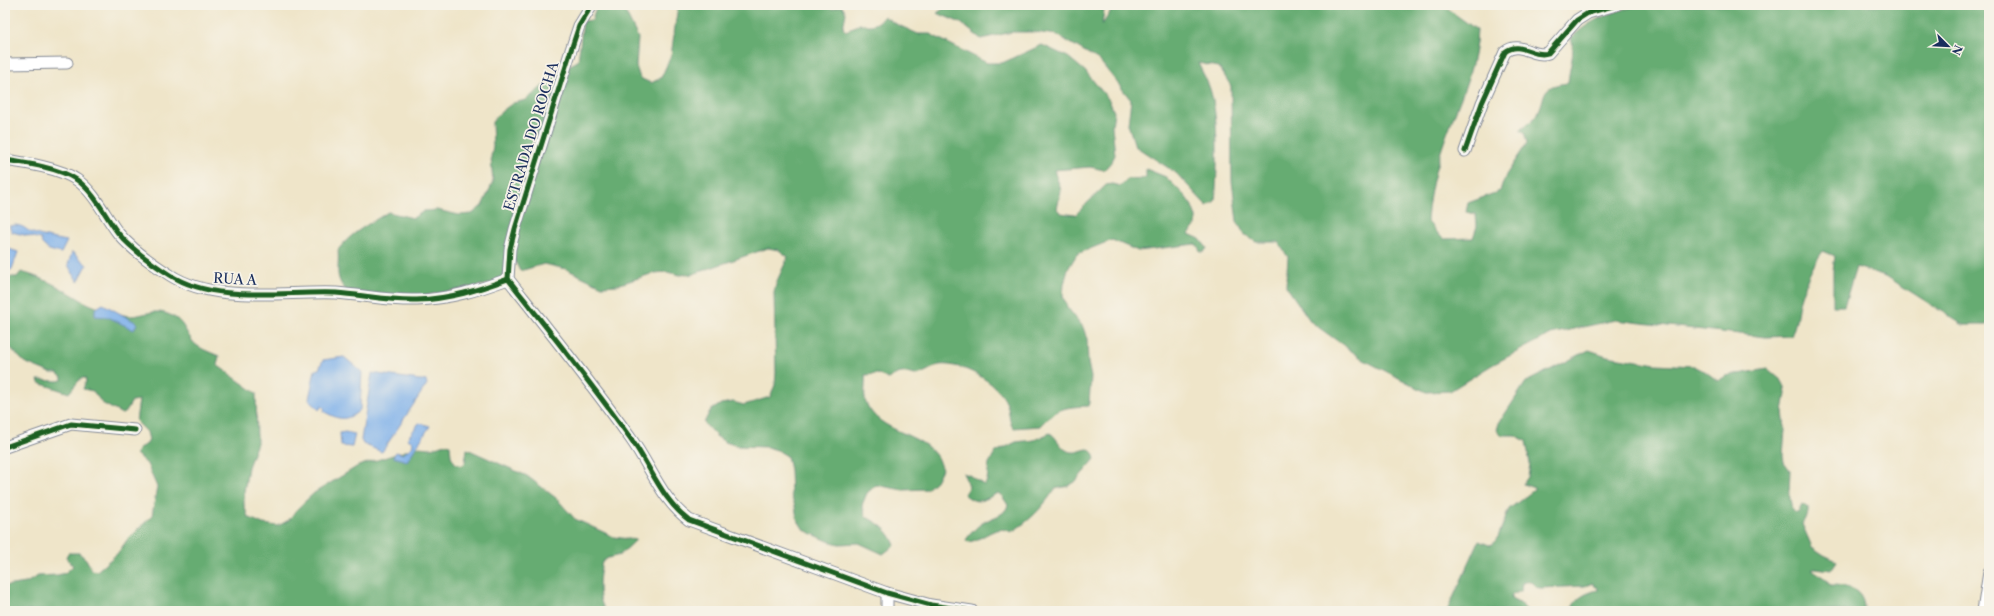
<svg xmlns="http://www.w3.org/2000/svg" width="1994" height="616" font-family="'Libre Caslon Text',serif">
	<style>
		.forest { fill: #66ac72; stroke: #406e68 }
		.water { fill: #7eb0ea; stroke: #4c70a4 }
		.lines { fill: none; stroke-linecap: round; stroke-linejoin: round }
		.minor-casing { stroke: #858a94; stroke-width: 13 }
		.minor { stroke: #fff; stroke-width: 11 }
		.cycleway-casing { stroke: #f7f3e8; stroke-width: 8 }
		.cycleway { stroke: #1b5e20; stroke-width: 5 }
		.labels { text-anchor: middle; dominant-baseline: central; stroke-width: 3.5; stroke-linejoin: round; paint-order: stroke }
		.street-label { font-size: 14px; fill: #1b2f5e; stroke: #f7f3e8 }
	</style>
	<rect width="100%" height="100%" fill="#f7f3e8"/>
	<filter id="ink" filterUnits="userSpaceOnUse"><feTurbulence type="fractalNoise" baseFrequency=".025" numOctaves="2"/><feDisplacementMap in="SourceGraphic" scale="8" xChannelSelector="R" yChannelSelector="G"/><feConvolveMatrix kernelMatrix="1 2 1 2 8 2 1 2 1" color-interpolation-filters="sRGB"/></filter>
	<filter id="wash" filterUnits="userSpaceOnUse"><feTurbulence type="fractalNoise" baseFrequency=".012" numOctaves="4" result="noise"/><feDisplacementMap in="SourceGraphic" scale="16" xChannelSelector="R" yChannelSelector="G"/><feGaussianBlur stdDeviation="0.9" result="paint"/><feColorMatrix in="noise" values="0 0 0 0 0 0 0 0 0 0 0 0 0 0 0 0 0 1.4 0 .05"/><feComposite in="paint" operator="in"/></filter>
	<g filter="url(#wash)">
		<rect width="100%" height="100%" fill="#efe5c9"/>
		<g class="forest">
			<path d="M603,5H622L638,38L636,66L640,78L651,83L661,78L671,56L678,5H828L832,9L839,6L843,7L846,13L843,28L846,31L859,24C871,26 877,26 884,16L894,23L918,34H930L987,63H1002L1042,45L1068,57L1086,72L1109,100L1114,112L1112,126L1115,155L1112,161L1104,170L1090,167L1054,170L1061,190L1057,209L1061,213L1075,215L1106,185L1112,184L1120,186L1128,179L1146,178V169L1166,177L1185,196L1192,206L1196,217V225L1189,234L1200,239L1207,248L1204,252H1200L1198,246L1195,244L1138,251L1112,240L1077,254L1068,269L1064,284L1063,296L1067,307L1083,327L1087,339L1088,363L1091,377L1089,403L1088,406C1064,407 1057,408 1040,426L1013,428C1008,420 1010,411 1006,402C997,382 962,362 939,365C933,367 926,372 920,374C908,378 908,366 888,379L878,374L865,375C866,383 863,397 866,403C880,434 920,431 937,457C939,461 940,466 942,469L936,481L927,489L903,490L876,485L867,493L862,505L866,517C880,524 889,530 895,545L883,554L859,543L839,544L828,541L804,530L797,519L795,506L791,495L790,470L787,456L777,450L767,447L738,446L725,442L716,436L704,423L710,411L721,404L733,402L744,405L770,397L775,385L776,373L774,292L777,281L788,257L779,250L768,248L693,274L680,275L667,272L654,273L617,285L602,286L566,269L544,264L520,271L515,261L504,276L495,283L417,297L350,295C332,276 340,272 338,250C351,232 370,224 388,212L413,218L424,211L437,210L459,215L472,214L482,206L493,182L491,157L493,146L492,122L502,111L513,103L526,100L566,67L578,61L583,21L592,20L595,10Z"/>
			<path d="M949,5H1100L1104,10L1102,25L1115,5H1442L1477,30C1476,63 1463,93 1451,123C1439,154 1429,188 1427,221L1443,239L1473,238L1477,226L1476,214L1466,212L1468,203L1500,191L1506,175L1527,143L1524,132L1520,130C1525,125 1534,120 1537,115C1548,94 1538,86 1568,83C1569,66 1576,54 1571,38C1594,17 1610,13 1640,5H1989V323L1986,325H1963L1886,276L1856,267L1844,306H1833V270L1835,256L1823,251C1812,266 1804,285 1799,303C1797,314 1796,325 1791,336L1766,337L1615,320L1551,334L1492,365L1450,391L1426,392L1364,360L1311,322L1286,286L1288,257L1278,242H1256L1244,234L1237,221L1232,181L1231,86L1219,67L1198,63C1202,72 1207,80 1210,89C1219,117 1218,170 1215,201L1207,206L1176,173L1135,146L1128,124L1131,100L1099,60L1057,35L1034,32H1012L981,39L961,23L937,13Z"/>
			<path d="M21,272C41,277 60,287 78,298C92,307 108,311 124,315C141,320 154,303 177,319C184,325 186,332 191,339C196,348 210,352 219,356L217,365L256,393L257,443L248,467L244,492V505L248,517L263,524L278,526L289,520L296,510L314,493L358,466L418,447L431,448L446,444L450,445L451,456L455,463L462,466L465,463L467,449L527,476L556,498L575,519L614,537L636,540L620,555L608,558L602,562C599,576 596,599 606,611H5V586L26,583L38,576L58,575L65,573L73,566L66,557L68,553H79L86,559L92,570L97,571L118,553L127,540L152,516L157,487L147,464L136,454L139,448L147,444L149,440L147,432L136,421L139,400L132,401L125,413L122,414L102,403L93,391L83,389L86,381L85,378H81L69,393L39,383L38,380L58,381L62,380V377L57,373H51L24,362L5,342V277H17Z"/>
			<path d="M1589,350L1607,356L1656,364L1694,366L1706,372L1718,381L1726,376L1768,369L1782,381L1785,387L1786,394L1783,411L1785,429L1783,456L1784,462L1790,470L1789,493L1792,510L1795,512H1798L1802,504L1808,508V513L1802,524L1812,547L1824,555L1837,561L1831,570L1816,568L1812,570L1826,579L1830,585C1847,585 1865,589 1864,611H1578L1572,608C1577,597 1586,593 1598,590V588L1593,585V583L1585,586L1540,588L1536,587L1530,581L1522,583L1521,591L1512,595L1511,599L1521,604L1528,611H1447L1479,541L1489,545L1493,544L1498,537L1509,509L1534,490V488L1523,484L1528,477L1530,464L1526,441L1515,435H1502L1497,430L1499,423L1526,382Z"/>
			<path d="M1050,433C1058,438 1062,452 1072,452C1078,453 1083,449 1089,449L1093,453L1095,459L1075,482L1068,486L1055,489C1043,507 1029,522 1011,532C995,523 984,540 968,542L966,540C971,532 979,524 988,520C996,516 1005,515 1008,505L1002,496L998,493C983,500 978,506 964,494L969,486L963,473L969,475L984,485L987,481L989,463L996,452L1016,442L1034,440Z"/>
		</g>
		<g class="water">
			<path d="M16,225C27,227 25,230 33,233C44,237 55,239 67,241L61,253L49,250L42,244L41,239L12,232L9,226Z"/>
			<path d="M9,249L18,252L12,269L9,271L5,268Z"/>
			<path d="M72,252L87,265L78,282L68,265Z"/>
			<path d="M103,304L137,323L134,330L108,317L95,316V309Z"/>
			<path d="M344,357L362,372L360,410C346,422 339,420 323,411L325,409L322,406L319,410L309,399L315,370L319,369L323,360Z"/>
			<path d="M372,373L426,381L427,384L382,452L363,444L361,440Z"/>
			<path d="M419,423L430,426L407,461L393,457L396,452L403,454L413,446L412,441L407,439Z"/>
			<path d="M345,432L355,434L352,447L341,446L340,433Z"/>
		</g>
	</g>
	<g filter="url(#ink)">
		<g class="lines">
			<g class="minor-casing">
				<g id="minor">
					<path d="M5,64L67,63"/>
					<path d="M1465,151L1482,103L1505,52C1520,40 1533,58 1548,53L1577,20L1588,13L1616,5"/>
					<path d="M5,160C26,163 60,168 77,180C95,193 105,216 118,233C132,250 151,263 170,275C215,304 283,291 336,293C363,295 390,301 417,300C450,299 478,290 508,279"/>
					<path d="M508,279C550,332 592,384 631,439C651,467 661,499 689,520L887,593L931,605L972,611"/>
					<path d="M508,279L510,249L515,229L571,50L579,26L592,5"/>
					<path d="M5,447L71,424L135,430"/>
					<path d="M887,611V593"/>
					<path d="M1983,611L1989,572"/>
				</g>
			</g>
			<use href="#minor" class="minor"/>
			<g class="cycleway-casing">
				<g id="cycleway">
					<path d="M1465,151L1482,103L1505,52C1520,40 1533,58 1548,53L1577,20L1588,13L1616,5"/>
					<path d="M5,160C26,163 60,168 77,180C95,193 105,216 118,233C132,250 151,263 170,275C215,304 283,291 336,293C363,295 390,301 417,300C450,299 478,290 508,279"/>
					<path d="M508,279C550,332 592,384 631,439C651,467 661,499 689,520L887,593L931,605L972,611"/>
					<path d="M508,279L510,249L515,229L571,50L579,26L592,5"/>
					<path d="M5,447L71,424L135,430"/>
				</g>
			</g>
			<use href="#cycleway" class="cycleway"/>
		</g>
	</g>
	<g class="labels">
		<g class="street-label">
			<text transform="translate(531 136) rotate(-73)">ESTRADA DO ROCHA</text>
			<text transform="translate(235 279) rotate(3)">RUA A</text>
		</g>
	</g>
	<rect width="1994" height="616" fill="none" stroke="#f7f3e8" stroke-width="20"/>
	<g transform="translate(1948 46) rotate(114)" stroke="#f7f3e8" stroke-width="3" paint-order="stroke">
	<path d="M0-3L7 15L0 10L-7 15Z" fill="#1b2f5e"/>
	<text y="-6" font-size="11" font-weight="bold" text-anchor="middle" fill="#1b2f5e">N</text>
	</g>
</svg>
